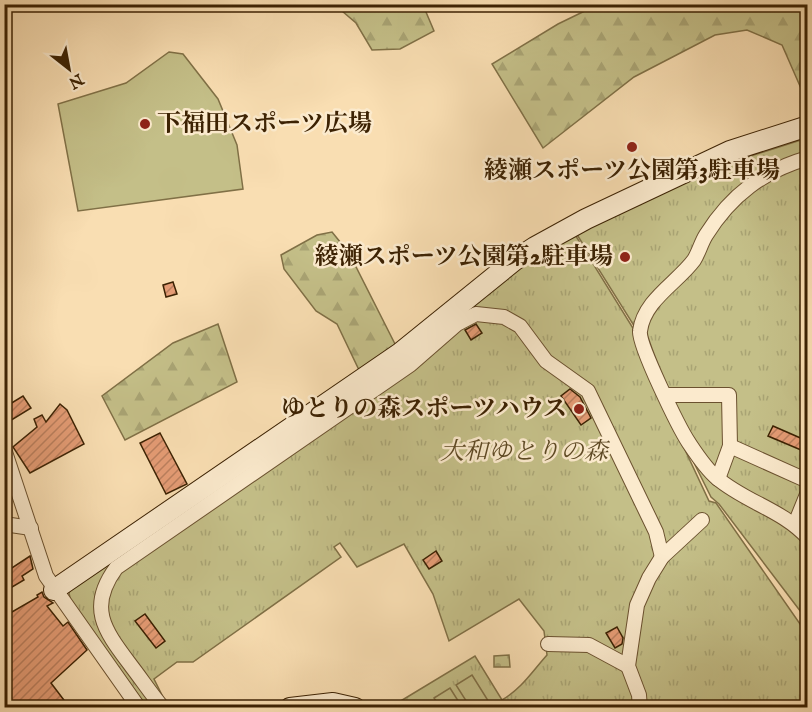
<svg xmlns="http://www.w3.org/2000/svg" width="812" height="712" font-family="'IM FELL English','Noto Serif JP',serif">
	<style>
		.grass { fill: url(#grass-tufts); stroke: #807046; stroke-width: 1.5 }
		.forest { fill: url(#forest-firs); stroke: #807046; stroke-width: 1.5 }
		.cemetery { fill: url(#cemetery-stones); stroke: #807046; stroke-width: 1.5 }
		.pitch { fill: #c4bf88; stroke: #807046; stroke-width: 1.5 }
		.building { fill: url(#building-hatch); stroke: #3c2203; stroke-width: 1.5 }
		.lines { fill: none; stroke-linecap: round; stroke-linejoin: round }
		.street-casing { stroke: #6b512f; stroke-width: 16 }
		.secondary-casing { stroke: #3c2203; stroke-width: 22 }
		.street { stroke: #fbeacd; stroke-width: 14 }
		.secondary { stroke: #fbeacd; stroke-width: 20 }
		.poi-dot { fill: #8f2418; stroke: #fbeacd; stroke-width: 2 }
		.labels { text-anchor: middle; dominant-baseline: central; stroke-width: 5; stroke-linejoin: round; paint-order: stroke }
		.poi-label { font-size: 24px; font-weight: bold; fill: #3c2203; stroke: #fbeacd; text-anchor: end }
		.park-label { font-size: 24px; font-style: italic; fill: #5e4924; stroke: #fbeacd }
	</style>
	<defs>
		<pattern id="grass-tufts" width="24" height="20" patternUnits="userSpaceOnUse" patternTransform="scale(1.5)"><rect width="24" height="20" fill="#c4bf88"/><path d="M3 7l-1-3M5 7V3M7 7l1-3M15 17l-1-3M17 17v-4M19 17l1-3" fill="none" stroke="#a9a474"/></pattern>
		<pattern id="forest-firs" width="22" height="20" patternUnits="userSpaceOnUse" patternTransform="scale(1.5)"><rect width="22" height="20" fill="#c4bf88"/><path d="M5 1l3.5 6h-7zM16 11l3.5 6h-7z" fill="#a9a474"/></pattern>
		<pattern id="cemetery-stones" width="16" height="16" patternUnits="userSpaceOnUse" patternTransform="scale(1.5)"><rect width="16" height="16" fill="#c4bf88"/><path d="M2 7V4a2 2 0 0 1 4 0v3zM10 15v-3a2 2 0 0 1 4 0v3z" fill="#a9a474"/></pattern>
		<pattern id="building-hatch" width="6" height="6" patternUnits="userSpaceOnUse" patternTransform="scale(1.5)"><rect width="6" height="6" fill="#e59c75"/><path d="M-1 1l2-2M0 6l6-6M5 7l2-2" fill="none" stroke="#bb7f5e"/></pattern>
	</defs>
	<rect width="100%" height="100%" fill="#f9deb2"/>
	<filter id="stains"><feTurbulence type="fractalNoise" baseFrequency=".00333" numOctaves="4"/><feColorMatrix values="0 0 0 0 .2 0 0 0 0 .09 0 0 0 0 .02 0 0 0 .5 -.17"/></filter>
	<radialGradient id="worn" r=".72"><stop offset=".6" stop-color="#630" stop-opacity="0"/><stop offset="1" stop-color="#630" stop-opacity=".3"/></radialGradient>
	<g class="grass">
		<path d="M807,138V620L719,504L711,497L643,360L638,332L576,233L710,169Z"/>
		<path d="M574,233L636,333L642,358L709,501L716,503L807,634V707H396L394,705L475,656L502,700C522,688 531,673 547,655L544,631L519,599L449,641L433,594L404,544L357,567L340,543L334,547L341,557L193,662H177L154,679L167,705L176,707H147L71,603L69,593L72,587L508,273Z"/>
	</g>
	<g class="forest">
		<path d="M335,5H423L434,31L400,49L372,50L356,23Z"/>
		<path d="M597,5H807V102L782,45L747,30L715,35L634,77L543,148L492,64L558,24Z"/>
		<path d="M332,232L349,253L396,346L360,372L337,324L316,311L284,269L281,255L317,235Z"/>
		<path d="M218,324L237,382L125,440L102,396L173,343Z"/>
	</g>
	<path class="cemetery" d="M509,655L510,667H494V656Z"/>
	<g class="pitch">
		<path d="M169,52L183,54L218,99L237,145L243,189L78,211L58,104L126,83Z"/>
		<path d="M472,675L492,707H470L456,685Z"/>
		<path d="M450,688L462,707H440L434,698Z"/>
	</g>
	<g class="building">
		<path d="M173,282L177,294L166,297L163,285Z"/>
		<path d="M476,324L482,333L471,340L465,330Z"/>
		<path d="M570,389L580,397L591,418L581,425L561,396Z"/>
		<path d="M23,396L31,408L5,424V407Z"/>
		<path d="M60,404L67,410L84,444L30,473L13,447L37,427L34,419L42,415L46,422Z"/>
		<path d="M773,426L805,440L801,450L768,436Z"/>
		<path d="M160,433L187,484L166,494L140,443Z"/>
		<path d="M436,551L442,561L429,569L423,560Z"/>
		<path d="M30,556L33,569L22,576L24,580L7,590L4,573Z"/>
		<path d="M42,592L44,597L53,603L47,606L63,626L68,622L87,650L51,683L70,708H51L45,701L37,708H4L5,616L38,597L37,595Z"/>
		<path d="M145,614L165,641L156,648L135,621Z"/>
		<path d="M617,627L623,638L622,644L615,648L606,633Z"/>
	</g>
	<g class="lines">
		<g class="street-casing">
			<g id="street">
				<path d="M808,158C763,171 731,195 706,235C701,243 699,252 694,260C677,283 644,300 640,331C638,344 679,428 689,443C697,455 706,469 717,478C745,502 783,510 808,538"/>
				<path d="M665,395H729L730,446L718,479"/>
				<path d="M730,446L808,481"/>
				<path d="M4,449L46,576L139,708"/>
				<path d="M4,524L31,528"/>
				<path d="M795,524L808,492"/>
				<path d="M548,644L589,645L628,666"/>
				<path d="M163,708C152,695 142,680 132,667C106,632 86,609 116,568L410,365L457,324L476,314L504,317L520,326L546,361L588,391L656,532L662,557"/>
				<path d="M640,708L639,695L628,666L637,605L649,578L662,557L702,520"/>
			</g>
		</g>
		<g class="secondary-casing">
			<g id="secondary">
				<path d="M54,590L400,353L515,260L535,247L586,219L730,151L808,126"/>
				<path d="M290,708L333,703L355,708"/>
			</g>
		</g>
		<use href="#street" class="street"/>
		<use href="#secondary" class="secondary"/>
	</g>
	<g class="poi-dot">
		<circle cx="145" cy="124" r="6"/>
		<circle cx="632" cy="147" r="6"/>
		<circle cx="625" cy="257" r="6"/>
		<circle cx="579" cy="409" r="6"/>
	</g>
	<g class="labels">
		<g class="poi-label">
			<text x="157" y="124" text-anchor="start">下福田スポーツ広場</text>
			<text x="632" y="171" text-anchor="middle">綾瀬スポーツ公園第3駐車場</text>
			<text x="613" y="257">綾瀬スポーツ公園第2駐車場</text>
			<text x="567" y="409">ゆとりの森スポーツハウス</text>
		</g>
		<g class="park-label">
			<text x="524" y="452">大和ゆとりの森</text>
		</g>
	</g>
	<rect width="812" height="712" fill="none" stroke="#f9deb2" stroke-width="24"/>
	<rect x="6" y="6" width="800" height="700" fill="none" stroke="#3c2203" stroke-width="3"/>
	<rect x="12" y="12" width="788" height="688" fill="none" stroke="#3c2203" stroke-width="1.5"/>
	<g transform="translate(69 69) rotate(149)" stroke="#fbeacd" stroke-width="4.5" paint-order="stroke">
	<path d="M0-4.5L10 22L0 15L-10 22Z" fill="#3c2203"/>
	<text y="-9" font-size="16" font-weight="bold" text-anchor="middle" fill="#3c2203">N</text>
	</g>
	<rect width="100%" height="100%" filter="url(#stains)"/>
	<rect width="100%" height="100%" fill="url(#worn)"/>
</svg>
